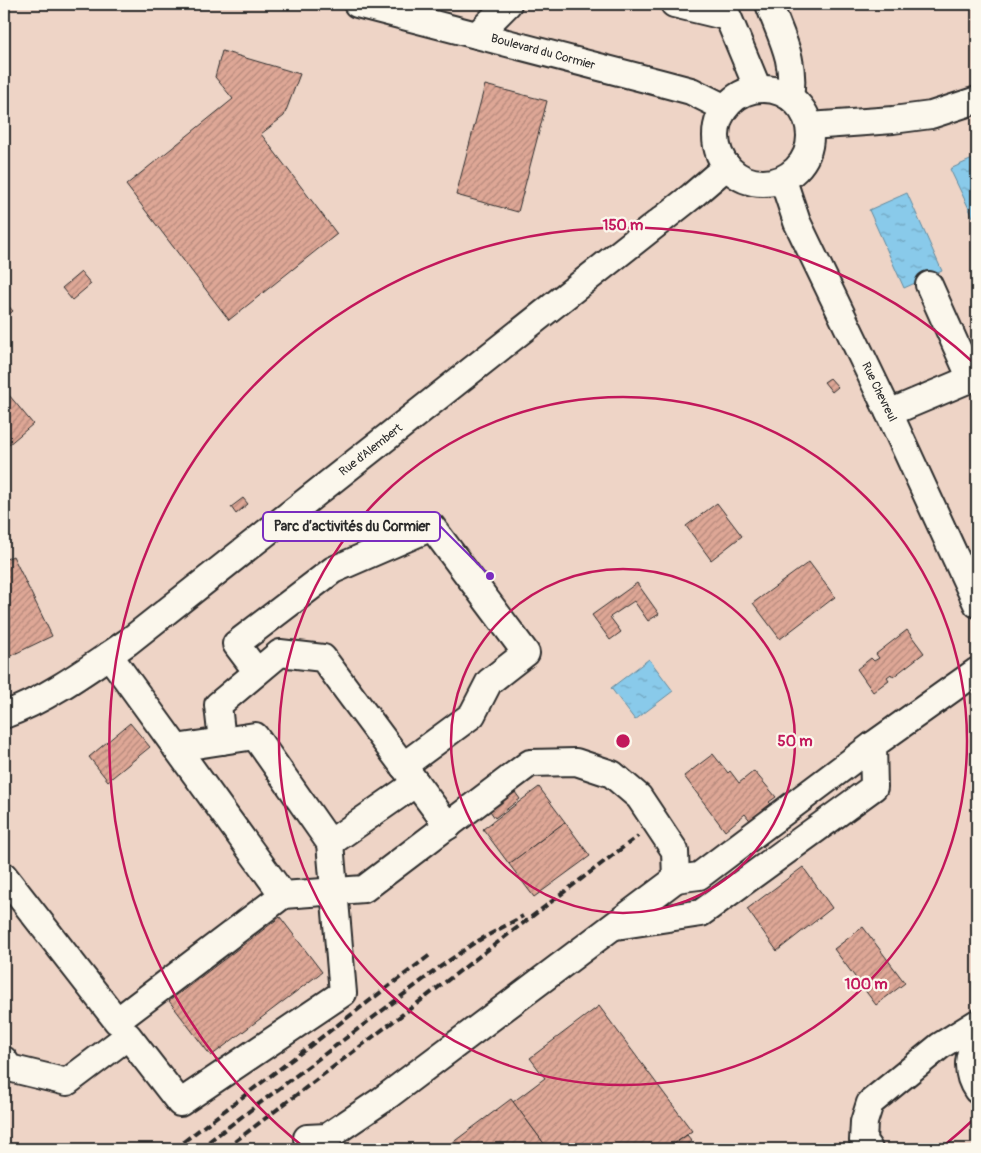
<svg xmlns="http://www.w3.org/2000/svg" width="981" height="1153" font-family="Pangolin,sans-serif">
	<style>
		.built { fill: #eed4c6 }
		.water { fill: url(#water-ripples); stroke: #638a9e }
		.building { fill: url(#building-hatch); stroke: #2b2b2b }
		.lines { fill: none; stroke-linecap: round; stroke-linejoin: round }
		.minor-casing { stroke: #2b2b2b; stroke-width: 30 }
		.minor { stroke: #fbf7ec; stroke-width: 26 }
		.rail { stroke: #2b2b2b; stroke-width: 4; stroke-dasharray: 8 4; stroke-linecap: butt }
		.ring { fill: none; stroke: #c2185b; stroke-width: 2.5 }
		.labels { text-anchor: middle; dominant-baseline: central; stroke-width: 4.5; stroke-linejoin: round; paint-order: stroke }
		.street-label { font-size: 12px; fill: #2b2b2b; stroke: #fbf7ec }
		.centre { fill: #c2185b; stroke: #fbf7ec; stroke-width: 2.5 }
		.ring-label { font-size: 15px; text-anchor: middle; font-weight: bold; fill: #c2185b; stroke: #fbf7ec; stroke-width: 4.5; stroke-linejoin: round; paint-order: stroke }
		.leader { fill: none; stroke: #7b2cbf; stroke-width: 2 }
		.callout-dot { fill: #7b2cbf; stroke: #fbf7ec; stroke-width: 2 }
		.callout { fill: #fbf7ec; stroke: #7b2cbf; stroke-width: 2 }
		.callout-label { font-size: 14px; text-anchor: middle; font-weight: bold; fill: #2b2b2b }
	</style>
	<defs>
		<pattern id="water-ripples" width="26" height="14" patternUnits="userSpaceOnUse" patternTransform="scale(1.25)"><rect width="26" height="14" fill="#89caea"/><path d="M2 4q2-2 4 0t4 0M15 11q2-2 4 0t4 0" fill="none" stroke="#70a4be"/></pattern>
		<pattern id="building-hatch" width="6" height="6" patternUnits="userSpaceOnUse" patternTransform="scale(1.25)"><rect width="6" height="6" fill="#dea796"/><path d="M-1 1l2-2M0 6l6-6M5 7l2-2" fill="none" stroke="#b4887b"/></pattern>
	</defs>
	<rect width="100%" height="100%" fill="#f5e7db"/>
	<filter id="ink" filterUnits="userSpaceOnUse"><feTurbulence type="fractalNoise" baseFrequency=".02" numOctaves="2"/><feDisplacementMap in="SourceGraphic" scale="10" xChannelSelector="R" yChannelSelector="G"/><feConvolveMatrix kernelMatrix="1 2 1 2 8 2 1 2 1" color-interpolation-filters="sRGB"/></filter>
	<g filter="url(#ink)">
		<rect class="built" x="4" y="4" width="973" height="1145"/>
		<g class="water">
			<path d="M977,157V215L973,217L950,169Z"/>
			<path d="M907,193L942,271L904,288L869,210Z"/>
			<path d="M649,659L673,691L635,720L611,688Z"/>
		</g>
		<g class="building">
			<path d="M222,51L300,74L284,116L261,134L337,234L229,320L126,185L233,99L215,77Z"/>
			<path d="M485,85L547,101L518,212L456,195Z"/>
			<path d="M81,272L91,284L72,300L62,288Z"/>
			<path d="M4,301L13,311L4,319Z"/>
			<path d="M830,378L838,387L832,392L824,382Z"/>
			<path d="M9,395L33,424L7,446L4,443V399Z"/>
			<path d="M243,498L248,504L236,514L231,507Z"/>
			<path d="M717,503L742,536L711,560L686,526Z"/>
			<path d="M13,556L52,636L4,659V560Z"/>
			<path d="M809,562L835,597L780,639L753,603Z"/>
			<path d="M637,583L659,614L648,621L634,601L610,617L621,632L610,640L592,615Z"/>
			<path d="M907,630L924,653L893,677L891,674L887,677L889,680L873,692L857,669L871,658L874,661L879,658L876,654Z"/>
			<path d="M130,723L150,747L108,781L89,757Z"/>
			<path d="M713,754L728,773L730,771L739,783L754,771L776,797L769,802L773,806L752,823L745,814L725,831L684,776Z"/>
			<path d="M539,787L565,822L509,864L483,829Z"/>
			<path d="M515,792L520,799L495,818L490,811Z"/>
			<path d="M565,822L590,856L534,897L509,864Z"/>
			<path d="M803,867L832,908L777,951L747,909Z"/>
			<path d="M280,917L322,972L211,1056L169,1001Z"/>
			<path d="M863,927L905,983L876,1005L834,949Z"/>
			<path d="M599,1006L692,1131L667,1149H599L594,1143L585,1149H548L513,1102L545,1078L530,1058Z"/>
			<path d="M511,1099L548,1149H444Z"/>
			<path d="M687,1135L692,1141L681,1149H676L673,1145Z"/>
		</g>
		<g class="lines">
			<g class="minor-casing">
				<g id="minor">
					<path d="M357,4L661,83L691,91L725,108"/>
					<path d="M674,4L728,17L758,89"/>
					<path d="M769,4C781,37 796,61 790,97"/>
					<path d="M477,35L508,4"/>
					<circle cx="763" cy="136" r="47"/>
					<path d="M810,126L893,120L931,115L977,100"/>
					<path d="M783,180L797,222L889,413L977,604"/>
					<path d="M929,285L971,379"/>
					<path d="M889,413L977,376"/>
					<path d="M109,655L283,895L364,889L530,763L576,762L612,774L639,797L675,851L676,879L382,1100L327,1137L307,1138"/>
					<path d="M257,672L236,644L333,570L432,527L526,653L489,682L472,715L403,766"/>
					<path d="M4,715C48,699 90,668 128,642L692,196L727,166"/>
					<path d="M222,741L218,705L280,653L323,658L448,826"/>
					<path d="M330,843L416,783"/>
					<path d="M4,876L117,1021L283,895"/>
					<path d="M676,879L699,876L873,745L977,671"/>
					<path d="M616,926L701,913L874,787L873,745"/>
					<path d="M977,1034C969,1054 964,1071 977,1090"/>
					<path d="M4,1060L9,1068L67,1082L128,1036L180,1103L343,993L330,843L255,736L176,748"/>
					<path d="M869,1149L863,1141L864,1122L870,1103L940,1046L977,1023"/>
				</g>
			</g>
			<use href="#minor" class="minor"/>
			<g class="rail">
				<path d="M174,1149L430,955"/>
				<path d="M199,1149L440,967L474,943L523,916"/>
				<path d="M225,1149L638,836"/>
			</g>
		</g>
	</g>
	<g class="ring">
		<circle cx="623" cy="741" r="172"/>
		<circle cx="623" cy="741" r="344"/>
		<path d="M975 1118A516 516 0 0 1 941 1148M305 1148A516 516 0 1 1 975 364"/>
	</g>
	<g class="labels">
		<g class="street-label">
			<text transform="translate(543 52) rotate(15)">Boulevard du Cormier</text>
			<text transform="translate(879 392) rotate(64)">Rue Chevreul</text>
			<text transform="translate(371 450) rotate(-38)">Rue d’Alembert</text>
		</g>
	</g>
	<circle cx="623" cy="741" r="8" class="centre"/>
	<g class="ring-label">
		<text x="623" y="230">150 m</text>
		<text x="795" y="746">50 m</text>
		<text x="866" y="989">100 m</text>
	</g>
	<path class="leader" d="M490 576L440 526"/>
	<circle class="callout-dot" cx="490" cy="576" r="5"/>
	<rect class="callout" x="263" y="512" width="177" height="29" rx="5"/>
	<g class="callout-label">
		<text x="352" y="531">Parc d’activités du Cormier</text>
	</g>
	<rect width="981" height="1153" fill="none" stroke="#fbf7ec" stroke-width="20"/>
	<rect x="10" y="10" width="961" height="1133" fill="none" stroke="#2b2b2b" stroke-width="2" filter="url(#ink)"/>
</svg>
